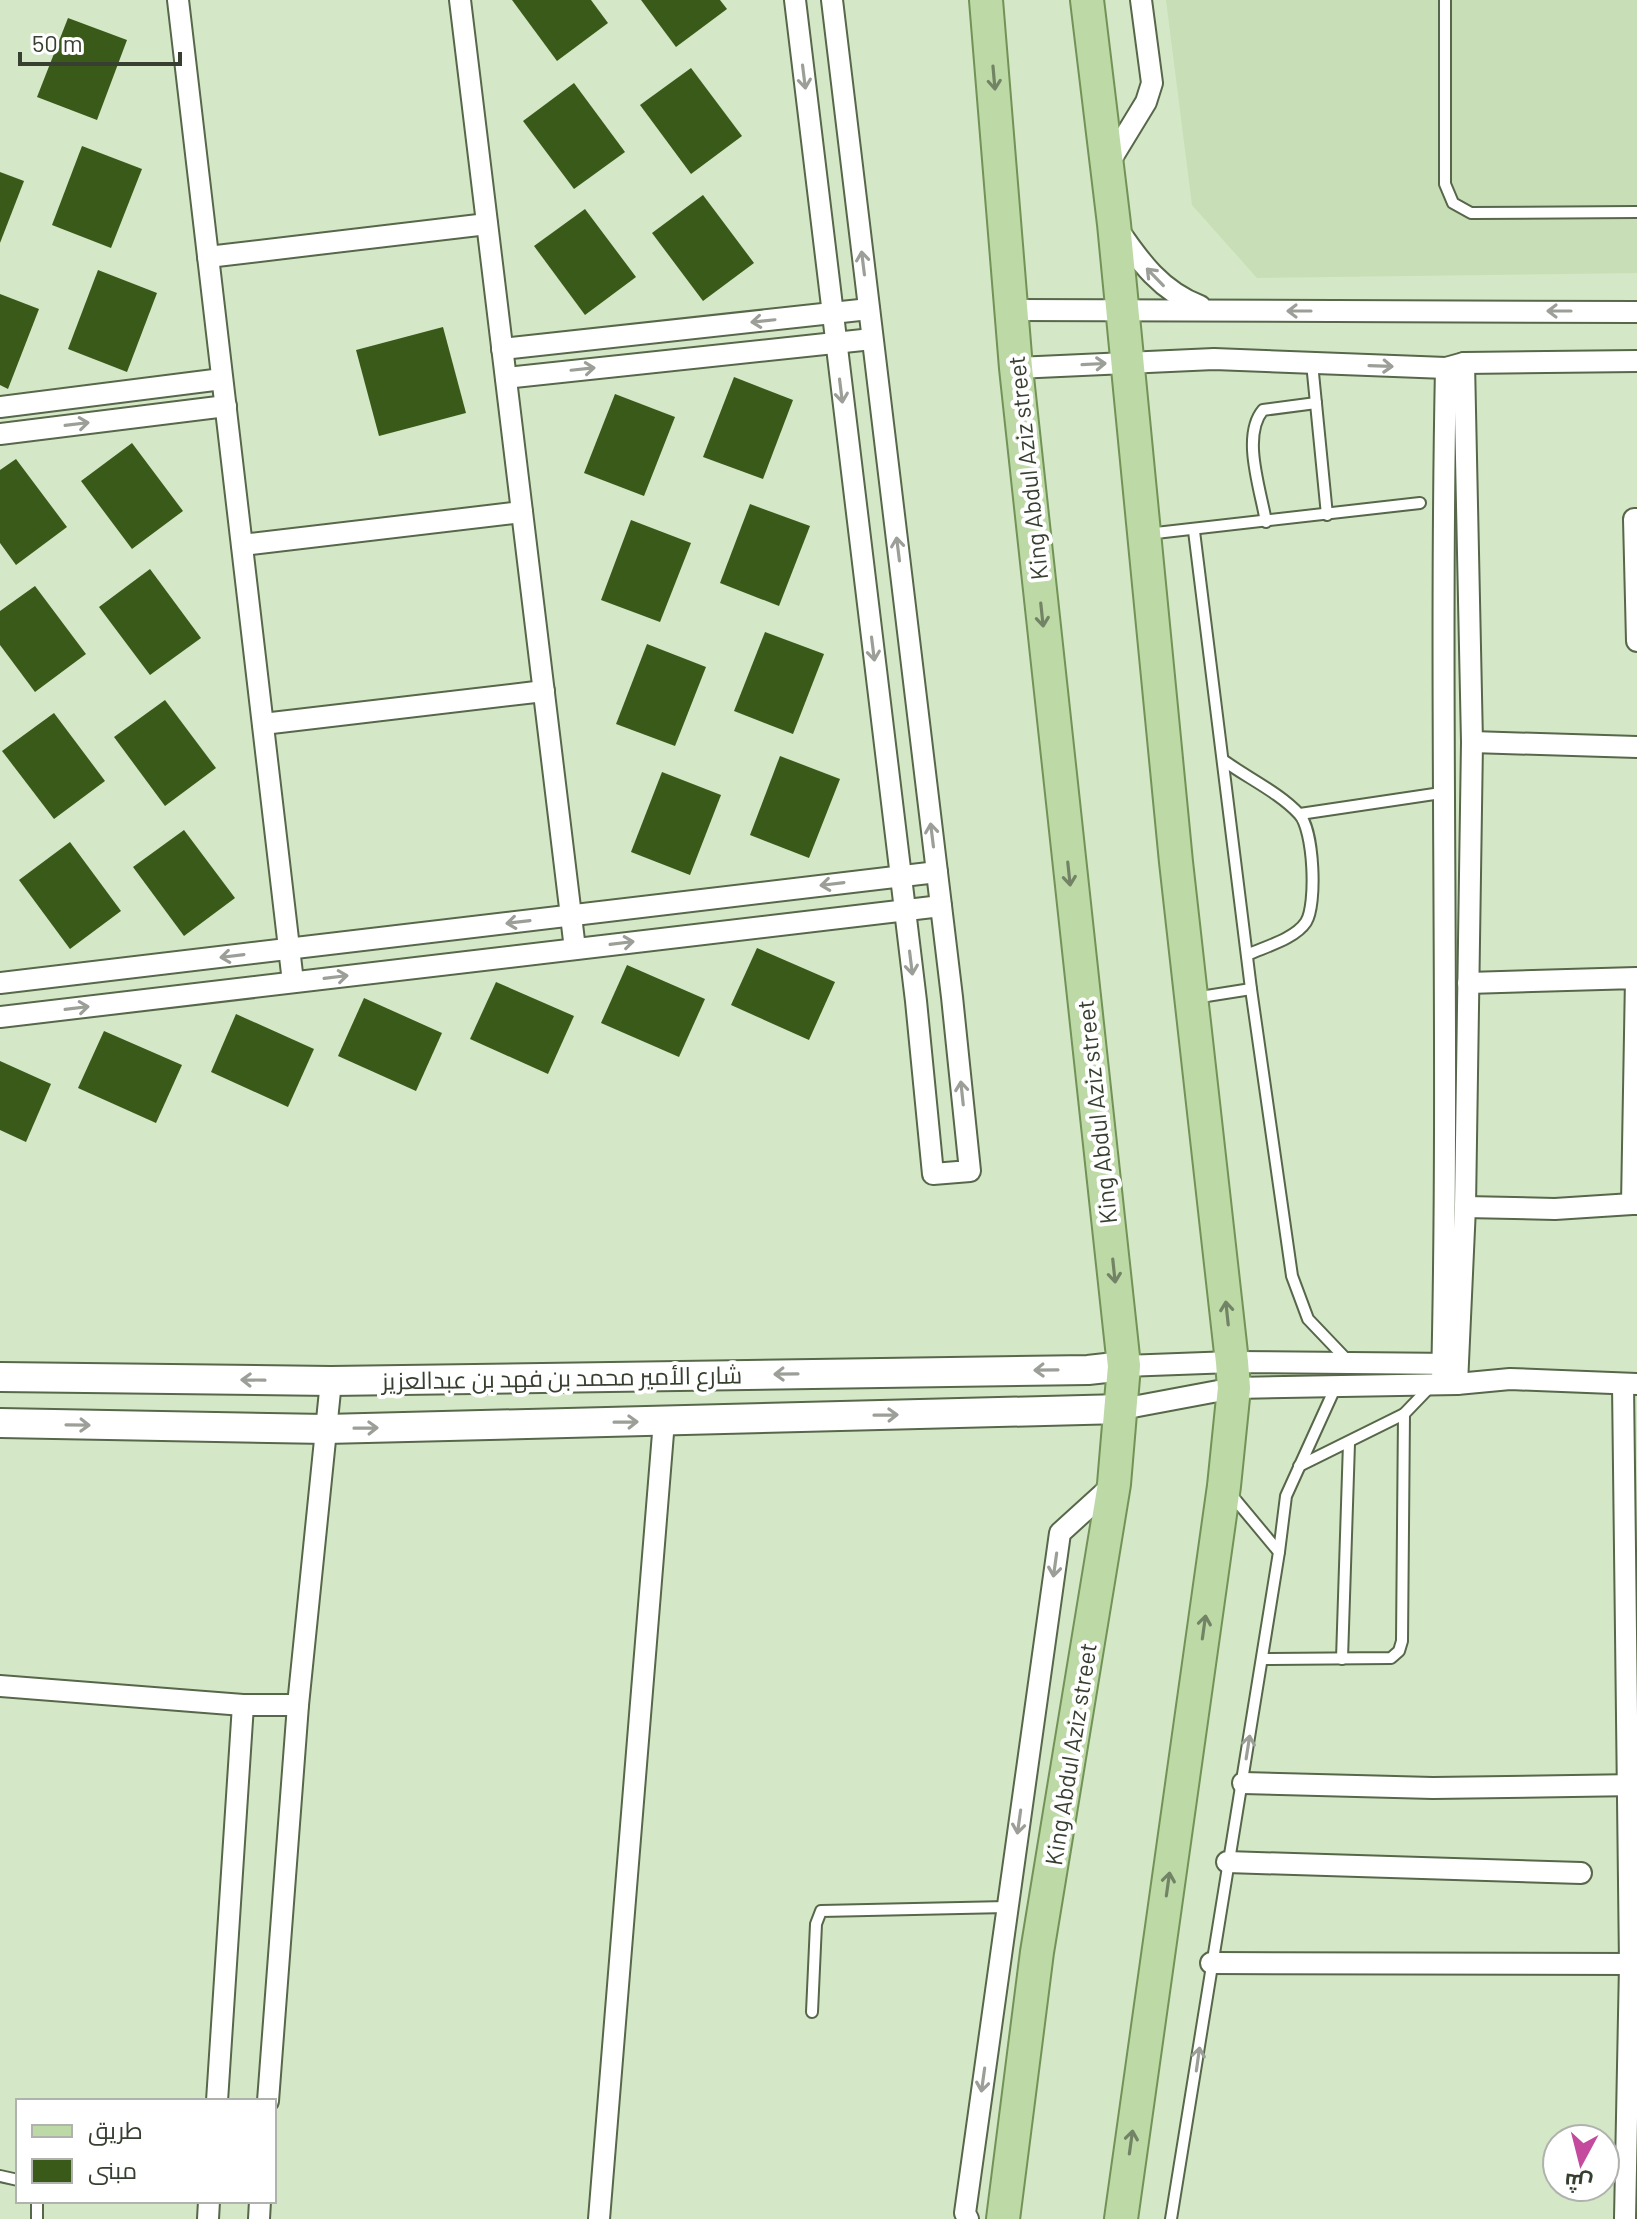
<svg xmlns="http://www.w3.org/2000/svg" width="1637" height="2219" font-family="Barlow,Cairo,sans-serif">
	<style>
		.built { fill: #c7deb6 }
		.building { fill: #3a5a1a }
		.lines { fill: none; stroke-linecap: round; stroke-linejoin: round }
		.service-casing { stroke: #56674a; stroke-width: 14 }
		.minor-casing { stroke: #56674a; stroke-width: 24 }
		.secondary-casing { stroke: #56674a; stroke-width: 32 }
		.primary-casing { stroke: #729257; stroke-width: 36 }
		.service { stroke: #fff; stroke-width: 10 }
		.minor { stroke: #fff; stroke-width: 20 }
		.secondary { stroke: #fff; stroke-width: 28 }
		.primary { stroke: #bdd9a6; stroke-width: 32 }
		.oneway { stroke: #9b9f98 }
		.oneway2 { stroke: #738466 }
		.labels { text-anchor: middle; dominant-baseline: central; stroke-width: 8; stroke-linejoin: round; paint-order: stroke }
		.street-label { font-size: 24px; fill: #373f31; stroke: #fff }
	</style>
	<rect width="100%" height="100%" fill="#d4e7c6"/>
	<path class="built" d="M1166,0H1637V273L1257,278L1192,205Z"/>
	<g class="building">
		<path d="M512,0H591L608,23L557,61Z"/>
		<path d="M641,0H720L727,9L676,47Z"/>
		<path d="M68,18L127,40L97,120L37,97Z"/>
		<path d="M691,68L742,136L691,174L640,105Z"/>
		<path d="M574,83L625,152L574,189L523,121Z"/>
		<path d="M82,146L142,169L111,248L52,225Z"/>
		<path d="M0,172L24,181L0,243Z"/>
		<path d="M703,195L754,263L703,301L652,233Z"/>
		<path d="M585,209L636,277L585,315L534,246Z"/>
		<path d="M98,270L157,293L127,372L68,349Z"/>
		<path d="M0,294L39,309L8,389L0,385Z"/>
		<path d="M443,327L466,413L379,436L356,350Z"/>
		<path d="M734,377L793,400L763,479L703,457Z"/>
		<path d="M615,394L675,417L644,496L584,473Z"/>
		<path d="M132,443L183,511L132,549L81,481Z"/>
		<path d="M16,459L67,527L16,565L0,543V470Z"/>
		<path d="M750,504L810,526L779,606L720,583Z"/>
		<path d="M631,520L691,543L660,622L601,600Z"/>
		<path d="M150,569L201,638L150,675L99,607Z"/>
		<path d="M35,586L86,654L35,692L0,645V611Z"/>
		<path d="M765,632L824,654L793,734L734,711Z"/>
		<path d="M647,644L706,667L675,746L616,724Z"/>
		<path d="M165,700L216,768L165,806L114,737Z"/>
		<path d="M54,713L105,781L54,819L2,751Z"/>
		<path d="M780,756L840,779L809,858L750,835Z"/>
		<path d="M662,772L721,795L690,875L631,852Z"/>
		<path d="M184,830L235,898L184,936L133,867Z"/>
		<path d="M70,842L121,911L70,949L19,880Z"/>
		<path d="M757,948L835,982L809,1040L731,1005Z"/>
		<path d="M627,965L705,999L679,1057L601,1023Z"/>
		<path d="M496,982L574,1016L548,1074L470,1039Z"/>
		<path d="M364,998L442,1033L416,1091L338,1056Z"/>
		<path d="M236,1014L314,1049L288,1107L211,1072Z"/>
		<path d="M104,1031L182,1065L156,1123L78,1088Z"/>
		<path d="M0,1061L51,1084L26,1142L0,1130Z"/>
	</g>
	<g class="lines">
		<g class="service-casing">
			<g id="service">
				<path d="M1445,0V184L1453,203L1471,213L1637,212"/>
				<path d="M1312,363L1327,515"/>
				<path d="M1266,522C1261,491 1241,436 1263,410L1316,403"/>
				<path d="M1194,531L1251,989L1292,1276L1308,1319L1349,1362"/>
				<path d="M1147,534L1420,503"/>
				<path d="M1223,760C1246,777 1280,793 1299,814C1314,829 1317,905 1306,922C1295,939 1264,947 1247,955"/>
				<path d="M1300,814L1441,793"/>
				<path d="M1194,998L1251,989"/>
				<path d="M1299,1466L1404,1414L1430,1387"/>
				<path d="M1279,1552L1286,1496L1336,1386"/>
				<path d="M1262,1659L1391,1658L1399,1651L1402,1641L1404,1414"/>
				<path d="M1342,1659L1349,1443"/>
				<path d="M812,2012L816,1924L821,1911L1007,1907"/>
				<path d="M0,2176L18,2180"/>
				<path d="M37,2201V2219"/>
				<path d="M1171,2219L1279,1552L1229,1492"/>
			</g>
		</g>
		<g class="minor-casing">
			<g id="minor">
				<path d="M178,0L293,982"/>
				<path d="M460,0L575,949"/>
				<path d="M795,0L916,1001L933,1174L970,1171L952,997L832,0"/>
				<path d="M1107,166L1146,102L1152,83L1141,0"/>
				<path d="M1117,228C1140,262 1161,291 1200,306"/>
				<path d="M208,257L487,224"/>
				<path d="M1013,310L1637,312"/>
				<path d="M502,349L869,309"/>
				<path d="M1016,368L1214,359L1446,368L1464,363L1637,361"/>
				<path d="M506,378L872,339"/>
				<path d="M0,407L222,379"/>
				<path d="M0,434L226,406"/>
				<path d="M1637,519H1634L1637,641"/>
				<path d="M242,545L522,512"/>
				<path d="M263,724L544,691"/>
				<path d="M1472,742L1637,747"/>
				<path d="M0,983L937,872"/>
				<path d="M1468,983L1636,978L1632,1204H1637"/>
				<path d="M0,1017L941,906"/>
				<path d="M1465,1207L1555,1209L1632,1204"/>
				<path d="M1124,1366L1232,1362L1456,1364"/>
				<path d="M1442,1383C1450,1045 1439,707 1446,368"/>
				<path d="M1457,1384L1465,1207L1472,742L1464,363"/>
				<path d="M1623,1384L1630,1965L1625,2219"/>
				<path d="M1122,1409L1234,1388L1457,1384L1510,1379L1637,1384"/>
				<path d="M0,1686L243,1705H298"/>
				<path d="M1243,1783L1433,1788L1637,1785"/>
				<path d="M1227,1862L1581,1873"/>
				<path d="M1211,1963L1637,1964"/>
				<path d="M217,2101L243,1705"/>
				<path d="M268,2101L298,1705L331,1381"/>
				<path d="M208,2219L209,2201"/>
				<path d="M259,2219L260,2201"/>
				<path d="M599,2219L664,1421"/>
				<path d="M968,2219L965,2213L1060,1533L1114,1484"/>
			</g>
		</g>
		<g class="secondary-casing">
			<g id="secondary">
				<path d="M0,1377L331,1381L1088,1370L1124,1366"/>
				<path d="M0,1423L326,1429L1122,1409"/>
			</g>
		</g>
		<g class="primary-casing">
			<g id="primary">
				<path d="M986,0L1016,368L1124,1366L1114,1484L1037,1952L1003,2219"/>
				<path d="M1087,0L1114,224L1176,862L1232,1362L1234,1388L1224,1486L1121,2219"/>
			</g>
		</g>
		<use href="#service" class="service"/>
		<use href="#minor" class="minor"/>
		<use href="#secondary" class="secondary"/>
		<use href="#primary" class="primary"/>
	</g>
	<defs><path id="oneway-shaft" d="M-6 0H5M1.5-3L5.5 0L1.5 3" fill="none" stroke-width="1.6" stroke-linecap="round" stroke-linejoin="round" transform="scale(2)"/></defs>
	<g class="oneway">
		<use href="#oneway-shaft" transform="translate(804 77) rotate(83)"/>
		<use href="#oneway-shaft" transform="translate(863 263) rotate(-97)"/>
		<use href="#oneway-shaft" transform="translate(1155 277) rotate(-134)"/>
		<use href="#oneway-shaft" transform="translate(1299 311) rotate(-180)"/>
		<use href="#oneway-shaft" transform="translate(1559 311) rotate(-180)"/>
		<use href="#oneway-shaft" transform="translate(763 321) rotate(174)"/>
		<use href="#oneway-shaft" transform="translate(1094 364) rotate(-3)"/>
		<use href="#oneway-shaft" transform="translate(1381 366) rotate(2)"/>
		<use href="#oneway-shaft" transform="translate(583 369) rotate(-6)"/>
		<use href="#oneway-shaft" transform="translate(841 391) rotate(83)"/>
		<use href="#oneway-shaft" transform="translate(77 424) rotate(-7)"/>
		<use href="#oneway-shaft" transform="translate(898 549) rotate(-97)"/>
		<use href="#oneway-shaft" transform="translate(873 649) rotate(83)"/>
		<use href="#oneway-shaft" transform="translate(932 835) rotate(-97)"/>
		<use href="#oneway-shaft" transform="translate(832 884) rotate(173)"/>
		<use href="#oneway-shaft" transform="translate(518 922) rotate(173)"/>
		<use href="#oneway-shaft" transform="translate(622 943) rotate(-7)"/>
		<use href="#oneway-shaft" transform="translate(232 956) rotate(173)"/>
		<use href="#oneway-shaft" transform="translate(911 963) rotate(83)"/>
		<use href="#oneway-shaft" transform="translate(336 977) rotate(-7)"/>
		<use href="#oneway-shaft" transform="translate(77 1008) rotate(-7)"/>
		<use href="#oneway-shaft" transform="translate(962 1093) rotate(-96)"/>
		<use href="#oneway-shaft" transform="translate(1046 1370) rotate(179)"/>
		<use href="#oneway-shaft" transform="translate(786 1374) rotate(179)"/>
		<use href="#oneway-shaft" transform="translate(253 1380) rotate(-179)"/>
		<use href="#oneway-shaft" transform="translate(886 1415) rotate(-1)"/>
		<use href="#oneway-shaft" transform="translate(626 1422) rotate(-1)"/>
		<use href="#oneway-shaft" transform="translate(78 1425) rotate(1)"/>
		<use href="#oneway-shaft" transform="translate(366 1428) rotate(-1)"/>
		<use href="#oneway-shaft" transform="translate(1055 1565) rotate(98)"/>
		<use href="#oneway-shaft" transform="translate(1248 1747) rotate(-81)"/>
		<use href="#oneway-shaft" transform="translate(1019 1822) rotate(98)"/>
		<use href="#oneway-shaft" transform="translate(1198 2059) rotate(-82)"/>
		<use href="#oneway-shaft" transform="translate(983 2080) rotate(98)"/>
	</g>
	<g class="oneway2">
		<use href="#oneway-shaft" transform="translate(994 78) rotate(85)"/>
		<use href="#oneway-shaft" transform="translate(1042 615) rotate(84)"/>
		<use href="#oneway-shaft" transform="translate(1069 874) rotate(84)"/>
		<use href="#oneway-shaft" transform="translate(1114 1271) rotate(84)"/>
		<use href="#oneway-shaft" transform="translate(1227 1313) rotate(-96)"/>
		<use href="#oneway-shaft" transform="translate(1204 1627) rotate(-82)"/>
		<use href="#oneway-shaft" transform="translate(1168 1884) rotate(-82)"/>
		<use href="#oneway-shaft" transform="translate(1131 2142) rotate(-82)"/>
	</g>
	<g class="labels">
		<g class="street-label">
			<text transform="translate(1027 468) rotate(-96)">King Abdul Aziz street</text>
			<text transform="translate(1096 1112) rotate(-96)">King Abdul Aziz street</text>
			<text transform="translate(562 1377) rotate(-1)">شارع الأمير محمد بن فهد بن عبدالعزيز</text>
			<text transform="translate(1070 1754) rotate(-81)">King Abdul Aziz street</text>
		</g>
	</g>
	<rect x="16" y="2099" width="260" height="104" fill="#ffffff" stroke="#afb2ad" stroke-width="2"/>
	<rect x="32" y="2125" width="40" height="12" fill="#bdd9a6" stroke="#afb2ad" stroke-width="2"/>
	<text x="88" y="2139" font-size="24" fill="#373f31">طريق</text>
	<rect x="32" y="2159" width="40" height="24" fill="#3a5a1a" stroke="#afb2ad" stroke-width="2"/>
	<text x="88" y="2179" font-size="24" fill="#373f31">مبنى</text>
	<g transform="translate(1581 2163) rotate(187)"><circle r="38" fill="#ffffff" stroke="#afb2ad" stroke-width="2"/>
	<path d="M0-6L14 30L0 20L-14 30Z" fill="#c44a9d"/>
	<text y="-12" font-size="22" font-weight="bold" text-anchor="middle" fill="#373f31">ش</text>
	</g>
	<path d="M20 52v12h160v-12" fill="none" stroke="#373f31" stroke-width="4"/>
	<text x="32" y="52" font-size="24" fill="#373f31" stroke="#ffffff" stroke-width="6" paint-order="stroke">50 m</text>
</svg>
